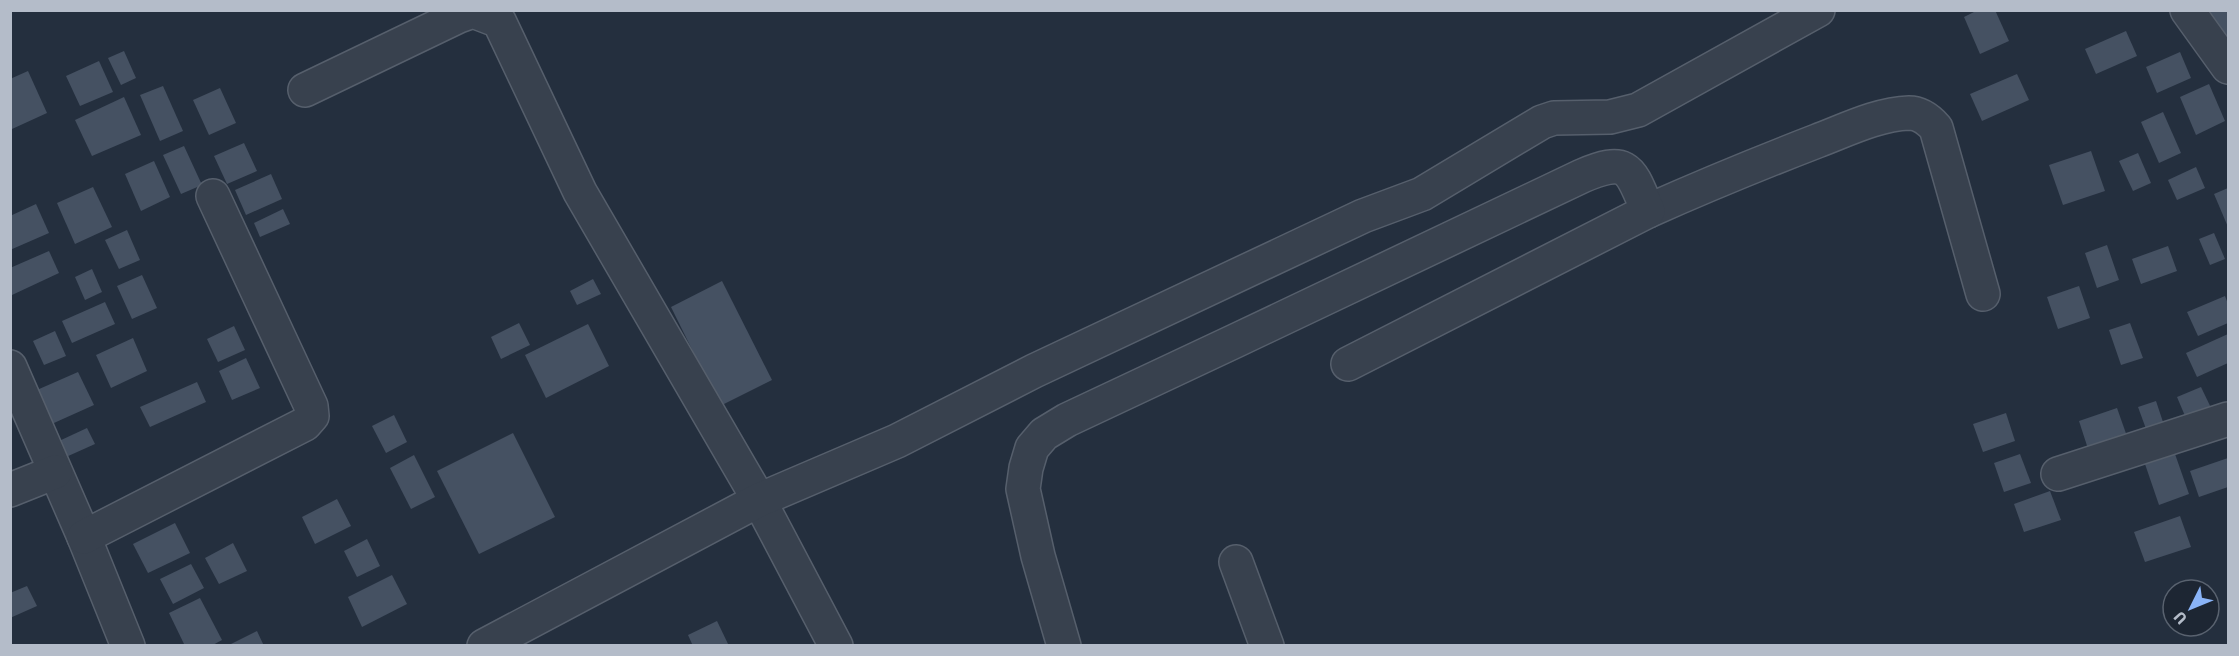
<svg xmlns="http://www.w3.org/2000/svg" width="2239" height="656" font-family="Signika,sans-serif">
	<style>
		.building { fill: #455162 }
		.lines { fill: none; stroke-linecap: round; stroke-linejoin: round }
		.minor-casing { stroke: #565f6c; stroke-width: 36 }
		.minor { stroke: #38414e; stroke-width: 33 }
	</style>
	<rect width="100%" height="100%" fill="#242f3e"/>
	<g class="building">
		<path d="M1978,10H1995L2009,41L1980,54L1964,17Z"/>
		<path d="M2213,10H2228V44L2207,13Z"/>
		<path d="M2126,31L2137,56L2096,74L2085,49Z"/>
		<path d="M124,51L136,78L121,85L108,58Z"/>
		<path d="M2180,52L2191,78L2157,93L2146,67Z"/>
		<path d="M99,61L113,92L80,106L66,76Z"/>
		<path d="M28,71L47,113L12,129L10,125V79Z"/>
		<path d="M2017,74L2029,100L1982,121L1970,94Z"/>
		<path d="M2209,84L2225,121L2196,135L2180,97Z"/>
		<path d="M163,86L183,131L160,141L140,95Z"/>
		<path d="M220,88L236,123L209,135L193,100Z"/>
		<path d="M124,97L141,135L92,156L75,120Z"/>
		<path d="M2163,112L2181,153L2159,163L2141,122Z"/>
		<path d="M244,143L257,171L227,184L214,156Z"/>
		<path d="M184,146L202,185L181,194L163,155Z"/>
		<path d="M2091,151L2105,191L2063,205L2049,165Z"/>
		<path d="M2138,153L2151,183L2133,191L2119,161Z"/>
		<path d="M154,161L170,197L141,211L125,174Z"/>
		<path d="M2196,167L2205,188L2177,200L2168,180Z"/>
		<path d="M271,174L282,199L246,215L235,190Z"/>
		<path d="M93,187L112,227L75,244L57,203Z"/>
		<path d="M2228,188V227L2214,194Z"/>
		<path d="M36,204L49,233L10,250V216Z"/>
		<path d="M283,209L290,224L260,237L254,223Z"/>
		<path d="M127,230L140,260L119,269L105,240Z"/>
		<path d="M2214,233L2225,259L2210,265L2199,239Z"/>
		<path d="M2107,245L2119,280L2097,288L2085,253Z"/>
		<path d="M2168,246L2177,271L2141,284L2132,259Z"/>
		<path d="M49,251L59,273L12,295L10,268Z"/>
		<path d="M92,269L102,292L85,300L75,277Z"/>
		<path d="M142,275L157,308L132,319L117,286Z"/>
		<path d="M593,279L601,294L577,305L570,291Z"/>
		<path d="M722,281L772,380L720,406L671,307Z"/>
		<path d="M2079,286L2090,318L2058,329L2047,297Z"/>
		<path d="M2225,296L2228,304V323L2198,336L2187,312Z"/>
		<path d="M105,302L115,324L72,343L62,321Z"/>
		<path d="M519,323L530,345L501,359L491,337Z"/>
		<path d="M2130,323L2143,358L2121,365L2109,330Z"/>
		<path d="M588,324L609,366L546,398L525,355Z"/>
		<path d="M234,326L245,350L218,362L207,339Z"/>
		<path d="M55,331L66,356L44,365L33,341Z"/>
		<path d="M2228,334V363L2197,377L2186,353Z"/>
		<path d="M133,338L147,371L111,388L96,355Z"/>
		<path d="M246,358L260,388L232,400L219,371Z"/>
		<path d="M78,372L94,405L45,427L30,393Z"/>
		<path d="M197,382L206,402L150,427L140,407Z"/>
		<path d="M2201,387L2213,412L2188,423L2177,397Z"/>
		<path d="M2156,401L2166,431L2149,437L2138,407Z"/>
		<path d="M2117,408L2129,442L2090,455L2079,421Z"/>
		<path d="M2006,413L2015,441L1983,452L1973,424Z"/>
		<path d="M394,415L407,442L386,453L372,426Z"/>
		<path d="M87,428L95,444L66,457L59,441Z"/>
		<path d="M513,433L555,517L479,554L437,471Z"/>
		<path d="M2020,454L2031,483L2004,492L1994,463Z"/>
		<path d="M2175,454L2189,494L2159,505L2145,464Z"/>
		<path d="M414,455L435,497L411,509L390,468Z"/>
		<path d="M2228,458V487L2199,497L2190,471Z"/>
		<path d="M2050,491L2061,520L2024,532L2014,504Z"/>
		<path d="M337,499L351,526L315,544L302,517Z"/>
		<path d="M2180,516L2191,547L2145,562L2134,532Z"/>
		<path d="M175,523L190,553L148,573L133,544Z"/>
		<path d="M367,539L380,566L357,577L344,551Z"/>
		<path d="M233,543L247,571L219,584L205,558Z"/>
		<path d="M191,564L204,588L173,604L160,579Z"/>
		<path d="M392,575L407,604L362,627L348,597Z"/>
		<path d="M27,586L37,606L10,618V593Z"/>
		<path d="M200,598L222,640L211,646H185L169,613Z"/>
		<path d="M717,621L729,646H693L688,635Z"/>
		<path d="M257,631L264,646H227Z"/>
	</g>
	<g class="lines">
		<g class="minor-casing">
			<g id="minor">
				<path d="M2187,10L2228,67"/>
				<path d="M305,90L459,16L473,11L499,21L580,192L759,500L836,646"/>
				<path d="M1648,211C1704,186 1760,163 1817,141C1846,130 1878,114 1909,113C1921,113 1929,120 1936,128L1983,294"/>
				<path d="M10,367L84,537L128,646"/>
				<path d="M2058,474L2228,419"/>
				<path d="M10,490L55,472"/>
				<path d="M84,537L305,424L312,416L311,406L213,196"/>
				<path d="M1236,562L1267,646"/>
				<path d="M484,646L759,500L897,441L1034,371L1363,216L1422,194L1542,122L1554,118L1610,117L1638,110L1818,10"/>
				<path d="M1064,646L1038,556L1023,489L1026,468L1032,448L1044,434L1067,420L1235,341L1582,176C1629,156 1630,169 1648,211L1348,364"/>
			</g>
		</g>
		<use href="#minor" class="minor"/>
	</g>
	<rect width="2239" height="656" fill="none" stroke="#b4bcc9" stroke-width="24"/>
	<g transform="translate(2191 608) rotate(227)"><circle r="28" fill="#1d2633" stroke="#59626f" stroke-width="1.5"/>
	<path d="M0-4.5L10 22L0 15L-10 22Z" fill="#8ab4f8"/>
	<text y="-9" font-size="16" font-weight="bold" text-anchor="middle" fill="#b4bcc9">U</text>
	</g>
</svg>
